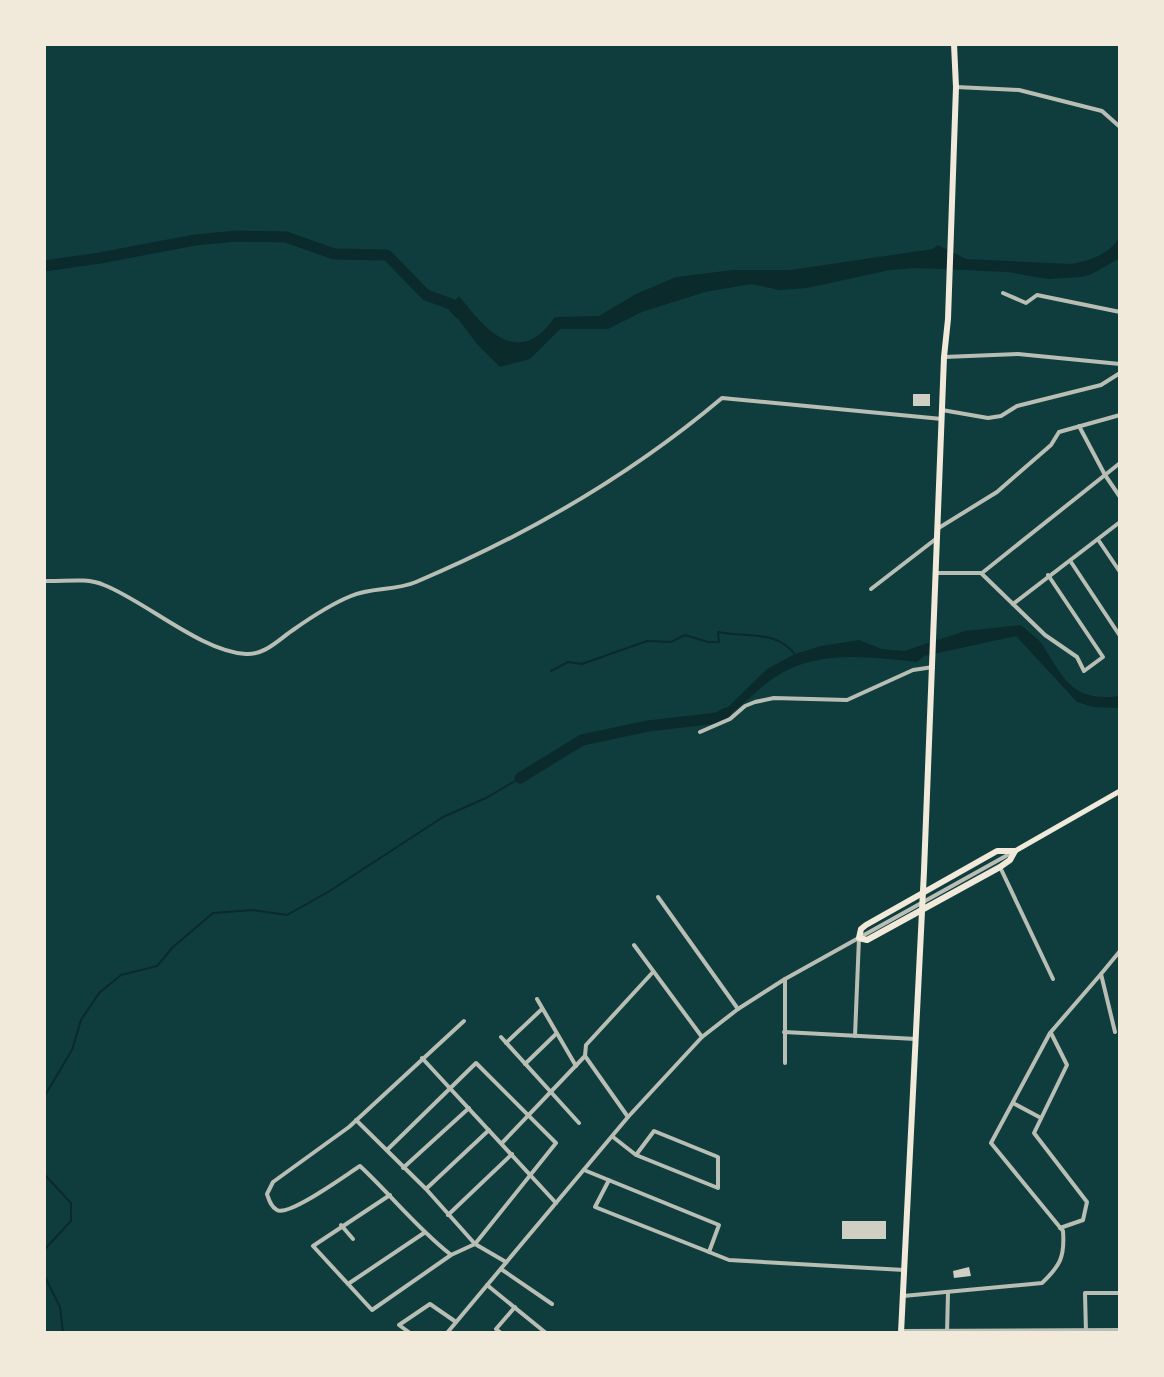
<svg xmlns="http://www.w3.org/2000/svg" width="1164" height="1377" font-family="'Public Sans',sans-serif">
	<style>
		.water { fill: #0a2a2b }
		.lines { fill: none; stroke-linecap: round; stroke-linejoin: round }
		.stream { stroke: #0a2a2b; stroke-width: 2 }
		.river { stroke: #0a2a2b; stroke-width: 11 }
		.building { fill: #cfcfc3 }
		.minor { stroke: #b8beb3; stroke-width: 4 }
		.tertiary { stroke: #b8beb3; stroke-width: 4 }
		.secondary { stroke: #f1e9da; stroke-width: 5 }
		.primary { stroke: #f1e9da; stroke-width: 6 }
	</style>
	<rect width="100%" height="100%" fill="#0f3d3e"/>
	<g class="water">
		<path d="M1120,237V258L1090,275L1080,277L1048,279L1008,272L917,268L890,270L807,288L779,290L751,284L705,292L642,312L608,329H560L530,359L500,367L477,344L449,307L459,296C477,318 505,358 537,336C544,332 550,323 555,317L599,316L636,294L676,277L733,270H790L933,249L938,245L966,259L1071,264C1090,261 1109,254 1120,237Z"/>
		<path d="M1021,625C1028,632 1039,638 1044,647C1065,682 1075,702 1120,696V708L1093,707L1077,702L1016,636L924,656L917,662C869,657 818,649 775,677C754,691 739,712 715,723L714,714L726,709L767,669L795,654L821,646L859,640L882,649L904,651L965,631Z"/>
	</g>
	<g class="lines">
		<g class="stream">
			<path d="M551,671L568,662L582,664L647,641L671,642L685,635L708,642H719L718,632C748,638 777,629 796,656"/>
			<path d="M44,1097L72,1050L81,1020L99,993L121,975L157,966L173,947L213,913L253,910L287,915L328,892L443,817L486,798L520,778"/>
			<path d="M44,1174L71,1203V1221L44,1250"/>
			<path d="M44,1275L60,1307L63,1333"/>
		</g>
		<g class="river">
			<path d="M44,266L100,258L195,240L237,236L286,237L334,254L387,255L426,295L451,304L459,313"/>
			<path d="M520,778L582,740L648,726L717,718L726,713"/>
		</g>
	</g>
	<g class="building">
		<rect x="913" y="394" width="17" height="12"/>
		<rect x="842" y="1221" width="44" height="18"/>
		<path d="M969,1267L971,1276L954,1278L953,1271Z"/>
	</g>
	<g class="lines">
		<g class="minor">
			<path d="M1003,293L1026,303L1037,295L1120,312"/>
			<path d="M944,357L1018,354L1120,364"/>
			<path d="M1079,426L1105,475L1120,497"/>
			<path d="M937,529L997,492L1051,445L1059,432L1120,415"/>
			<path d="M1099,541L1120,572"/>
			<path d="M1071,562L1120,636"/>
			<path d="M935,573H982L1120,463"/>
			<path d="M982,574L1013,604L1120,522"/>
			<path d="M44,581C64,582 85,577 104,585C145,601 202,652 246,654C265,655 278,640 293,630C310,618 331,604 351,596C371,587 395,591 416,582C525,536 632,474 722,398L942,419"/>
			<path d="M871,589L937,538"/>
			<path d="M1013,604L1045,635L1077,657L1084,671L1103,657L1048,575"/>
			<path d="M700,732L730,719L745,706L755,702L774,698L847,700L913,670L933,667"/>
			<path d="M1000,867L1053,979"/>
			<path d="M658,897L738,1009"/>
			<path d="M634,945L702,1037"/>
			<path d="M537,999L576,1066"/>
			<path d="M784,1032L916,1039"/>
			<path d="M1115,1032L1101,974L1120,951V925"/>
			<path d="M1051,1033L1067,1065L1034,1133L1087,1202L1083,1220L1060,1228"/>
			<path d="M855,1036L859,938"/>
			<path d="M501,1037L579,1123"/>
			<path d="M506,1043L542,1009"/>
			<path d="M585,1056L628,1117"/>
			<path d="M422,1058L556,1203"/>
			<path d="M785,1063V979"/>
			<path d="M525,1064L556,1034"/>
			<path d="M1013,1103L1041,1118"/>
			<path d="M356,1120L426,1189L475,1244L506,1262"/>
			<path d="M613,1137L636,1155L718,1188V1157L654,1131L636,1155"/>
			<path d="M502,1143L585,1056L586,1045L653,972"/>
			<path d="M387,1150L476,1063L556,1143L475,1244L451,1255L372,1310L313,1246L390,1195"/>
			<path d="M403,1168L469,1108"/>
			<path d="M584,1170L719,1225L709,1252L595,1207L609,1180"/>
			<path d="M427,1188L489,1130"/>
			<path d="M448,1215L512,1154"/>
			<path d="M341,1225L353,1239"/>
			<path d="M709,1252L729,1260L904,1270"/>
			<path d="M450,1254C417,1228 391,1195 360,1166C347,1174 289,1217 277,1210C271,1207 269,1200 267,1194L273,1182L349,1127L464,1021"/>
			<path d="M501,1269L552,1304"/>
			<path d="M348,1284L424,1233"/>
			<path d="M487,1285L546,1333"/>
			<path d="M903,1296L1042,1283C1060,1266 1065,1257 1063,1231L991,1143L1050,1033L1101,974"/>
			<path d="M902,1331L1120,1330"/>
			<path d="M410,1333L399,1325L430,1304L456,1322"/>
			<path d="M501,1333L496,1329L515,1307"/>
			<path d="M947,1333L948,1293"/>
			<path d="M1086,1333L1085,1293H1120"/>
		</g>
		<g class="tertiary">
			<path d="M956,87L1019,90L1102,111L1120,127"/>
			<path d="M942,410L988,418L1001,416L1017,406L1101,385L1120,373"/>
			<path d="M447,1333L628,1117L702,1037L738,1009L785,979L1013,852"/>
		</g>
		<path class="secondary" d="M1015,851L1120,791"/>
		<g class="primary">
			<path d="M997,851H1015L1010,860L1000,867L867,940L859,938L861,929L866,925Z"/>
			<path d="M901,1333L924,871L944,357L948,319L956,87L954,44"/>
		</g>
	</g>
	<rect width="1164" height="1377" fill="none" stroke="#f1e9da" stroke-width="92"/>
</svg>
